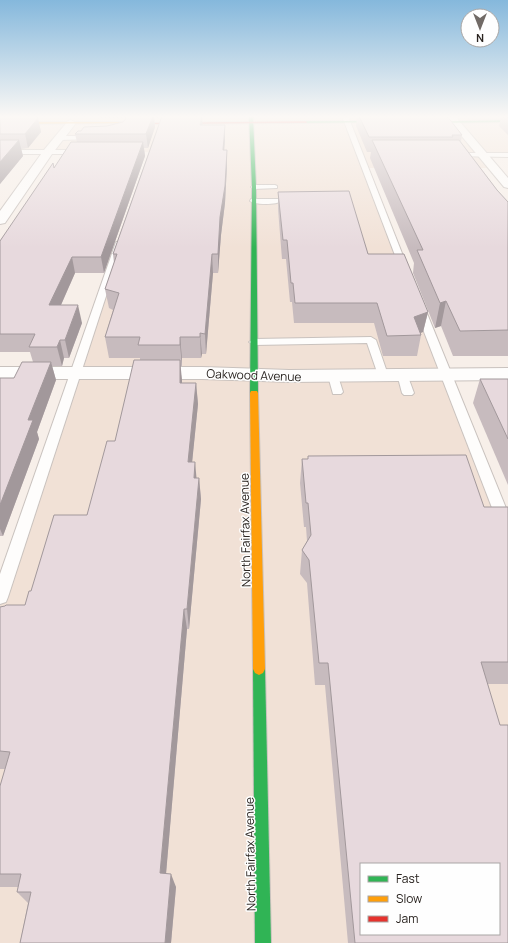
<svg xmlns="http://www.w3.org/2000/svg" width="508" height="943" font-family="Manrope,sans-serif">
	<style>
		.built { fill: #f1e1d6; fill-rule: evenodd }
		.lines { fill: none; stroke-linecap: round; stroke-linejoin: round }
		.lane-casing { stroke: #c9c2be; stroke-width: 2 }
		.street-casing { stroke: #c9c2be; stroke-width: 2 }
		.fast-casing { stroke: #c9c2be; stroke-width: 2 }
		.slow-casing { stroke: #c9c2be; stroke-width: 2 }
		.jam-casing { stroke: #c9c2be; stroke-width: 2 }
		.lane { fill: #fefdfc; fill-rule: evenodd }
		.street { fill: #fefdfc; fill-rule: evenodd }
		.fast { fill: #30b455; fill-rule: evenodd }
		.slow { fill: #ff9f0a; fill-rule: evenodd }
		.jam { fill: #e5322d; fill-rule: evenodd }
		.wall { fill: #c7bbbe }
		.shaded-wall { fill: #a2989b }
		.building { fill: #e7d9dd; stroke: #a2989b; fill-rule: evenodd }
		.labels { text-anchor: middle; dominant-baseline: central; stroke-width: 3; stroke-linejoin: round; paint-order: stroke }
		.street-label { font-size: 12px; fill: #29231f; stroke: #fefefe }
	</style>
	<rect width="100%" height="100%" fill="#f7efe9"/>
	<path class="built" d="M0,116H508V156H482L491,168H368L508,523V943H0V572L152,152H0ZM361,864H499V934H361Z"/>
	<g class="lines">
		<g class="lane-casing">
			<g id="lane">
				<path d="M342,116H348L409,271L408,273H402L401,271Z"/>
				<path d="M94,136L96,137V139L59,140L56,138L59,136Z"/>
				<path d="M0,150H82L85,152L82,154H0Z"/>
				<path d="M454,153H508V157L452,156L451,155Z"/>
				<path d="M275,185L277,186V188L254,189L251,187L254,185Z"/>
				<path d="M251,199H278L282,201C276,205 256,205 250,201Z"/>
				<path d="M116,242H119L123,244L8,597L6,602L0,604V574Z"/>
				<path d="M419,303L424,306L508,513V536L503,535L501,531L414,306Z"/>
				<path d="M371,337L376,340L388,375L387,377L383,378L378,375L367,343L254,345L249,342L254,339Z"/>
				<path d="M402,371L407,374L414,393L412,395H404L402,393L397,374Z"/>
				<path d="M333,373L338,376L343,392L341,394H333L328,376Z"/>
			</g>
		</g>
		<g class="street-casing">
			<g id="street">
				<path d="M445,116H455L508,178V188L504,187Z"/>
				<path d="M71,120L76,123L52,154L5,223L0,224V211L44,150L68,121Z"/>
				<path d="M0,367H202L289,370L508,368V380L289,382L202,379H0Z"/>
			</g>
		</g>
		<g class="fast-casing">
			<g id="fast">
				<path d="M249,116H253L256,187L258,393L254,395L250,393L252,187Z"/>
				<path d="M508,120V122L421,123L419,122Z"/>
				<path d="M305,121H387L389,122L306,123Z"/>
				<path d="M259,663L263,665L265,669L271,943H255L253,669L255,665Z"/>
			</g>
		</g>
		<g class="slow-casing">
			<g id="slow">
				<path d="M0,122H149L151,123L0,124Z"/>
				<path d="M251,391H257L258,393L265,669L263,673L259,675L255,673L253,669L250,393Z"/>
			</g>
		</g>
		<g class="jam-casing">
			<path id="jam" d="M306,121L307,123L149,124L147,123Z"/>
		</g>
		<use href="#lane" class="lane"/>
		<use href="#street" class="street"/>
		<use href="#fast" class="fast"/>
		<use href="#slow" class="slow"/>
		<use href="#jam" class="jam"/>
	</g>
	<g class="wall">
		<path d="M0,116L38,118L41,132L28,148L21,149L23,156L0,184Z"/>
		<path d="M100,116H203V118H202V125H225V139L224,150L227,165L225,203L221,235L218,273H213L206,354H202L201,358H182V366H180L182,383H196L198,404L192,462L196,478H199L201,499L189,629H187L166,873L176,887L171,943H20L28,903L17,892L18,887H0V786L5,769H0V607L25,605L31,591L87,515L115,441L140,360V358H109L105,337L113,310L109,308L105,289L114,263L113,254L161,118H154L155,127L148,148H144L145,156L104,273H75L61,305L82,323L69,358H64L62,366H52L56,380L37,432L39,439L3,536H0V378H14L33,362L30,352H0V241L54,168L77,142L75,134L81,131L107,126L123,122L126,118H100Z"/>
		<path d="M352,116H447L462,135L461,142L497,190L508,202V356H453L441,326L435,328L413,273L414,263L370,158L371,152H367L356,126L357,117H353Z"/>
		<path d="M490,116H508V135L499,126L501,117H490Z"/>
		<path d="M278,192L368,254L428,312L423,332L420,333L421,335L417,356H383L374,323H294L292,302H290L286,259H282L278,209Z"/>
		<path d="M480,379H508V485L473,403Z"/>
		<path d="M302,459L484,507H508V684H488L508,943H348L325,685H315L307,583L300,574L302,550L307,541L306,527H304L300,483Z"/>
	</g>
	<g class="shaded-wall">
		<path d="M153,116H154L155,127L148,148L146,134Z"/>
		<path d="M200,116H201V121L202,117L203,131L201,139Z"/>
		<path d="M38,118L41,132L28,148L25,134Z"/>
		<path d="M225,125V139L223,165V150Z"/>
		<path d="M19,140L23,156L0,184V162Z"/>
		<path d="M143,142L145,156L104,273L101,257Z"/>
		<path d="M227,150V165L225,203L221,235L218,273V254L220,217Z"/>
		<path d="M212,254L213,273L206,354L205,334Z"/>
		<path d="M72,257L75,273L53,323L49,305Z"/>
		<path d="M446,301L441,326L435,328L440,303Z"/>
		<path d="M78,305L82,323L69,358L65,340Z"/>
		<path d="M428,312L423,332L415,335L414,317Z"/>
		<path d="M200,333L202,354L201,358L200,337Z"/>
		<path d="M180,337L182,358V366L180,345Z"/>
		<path d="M60,340L64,358L62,366L57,347Z"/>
		<path d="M180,360L182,380V404L180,383Z"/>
		<path d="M51,362L56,380L37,432L39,439L3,536L0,529V505L28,420Z"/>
		<path d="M196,383L198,404L190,483L188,462Z"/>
		<path d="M195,462L197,483L194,478Z"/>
		<path d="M199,478L201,499L189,629L187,609Z"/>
		<path d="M184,609L187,629L165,886L160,873Z"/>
		<path d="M171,874L176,887L171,943H165Z"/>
	</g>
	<g class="building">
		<path d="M0,116H36L38,118L25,134H0Z"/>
		<path d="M128,116H153L146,134H75L78,131H81L84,127L107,126L123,122Z"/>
		<path d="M162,116H200V117H202L200,125H225L223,150H227L225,186L220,217L218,254H212L205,334L200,333V337H180V345H138L140,337H105L119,293L105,289L117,254H113Z"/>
		<path d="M359,116H447L462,135H452L453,137H369Z"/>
		<path d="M0,140H19L0,162Z"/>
		<path d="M372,140H459L497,190L508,202V330L460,331L446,301L440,303L417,250H423Z"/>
		<path d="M71,142H143L101,257H72L49,305H78L65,340H60L57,347H29L35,334H0V241L53,163L54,168Z"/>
		<path d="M349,191L368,254H404L428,312L414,317L421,335L387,336L377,303H295L293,283H291L287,240H283L278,192Z"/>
		<path d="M134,360H180V383H196L188,462H195L194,478H199L187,609H184L160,873L171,874L165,943H20L31,892H17L21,874H0V786L10,752L0,751V607L5,606L6,605H25L29,591H31L54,515H87L107,441H115Z"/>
		<path d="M22,362H51L28,420H33L0,505V378H14Z"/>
		<path d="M480,379H508V439Z"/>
		<path d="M466,455L484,507H508V662H481L500,725H508V943H355L328,663H319L309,560L302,550L311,535L308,503H306L302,459H308V456ZM361,864H499V934H361Z"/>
	</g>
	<linearGradient id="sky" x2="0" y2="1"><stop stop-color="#85b8dc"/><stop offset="0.47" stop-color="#fbf8f5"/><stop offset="1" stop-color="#fbf8f5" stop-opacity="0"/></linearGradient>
	<rect width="508" height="248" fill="url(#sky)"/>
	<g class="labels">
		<g class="street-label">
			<text transform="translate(254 375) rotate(2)">Oakwood Avenue</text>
			<text transform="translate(245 530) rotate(-91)">North Fairfax Avenue</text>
			<text transform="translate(250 854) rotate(-91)">North Fairfax Avenue</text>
		</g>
	</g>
	<rect x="360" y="863" width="140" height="72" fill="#fefefe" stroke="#a9a6a5"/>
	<rect x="368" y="876" width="20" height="6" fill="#30b455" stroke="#a9a6a5"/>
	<text x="396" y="883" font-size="12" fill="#29231f">Fast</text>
	<rect x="368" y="896" width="20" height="6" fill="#ff9f0a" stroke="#a9a6a5"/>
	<text x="396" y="903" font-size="12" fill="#29231f">Slow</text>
	<rect x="368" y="916" width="20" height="6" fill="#e5322d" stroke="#a9a6a5"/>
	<text x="396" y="923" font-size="12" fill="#29231f">Jam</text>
	<g transform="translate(480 28) rotate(180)"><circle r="19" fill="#fefefe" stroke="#a9a6a5"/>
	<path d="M0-3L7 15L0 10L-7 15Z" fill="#716a66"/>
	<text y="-6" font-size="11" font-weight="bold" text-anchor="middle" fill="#29231f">N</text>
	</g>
</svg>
